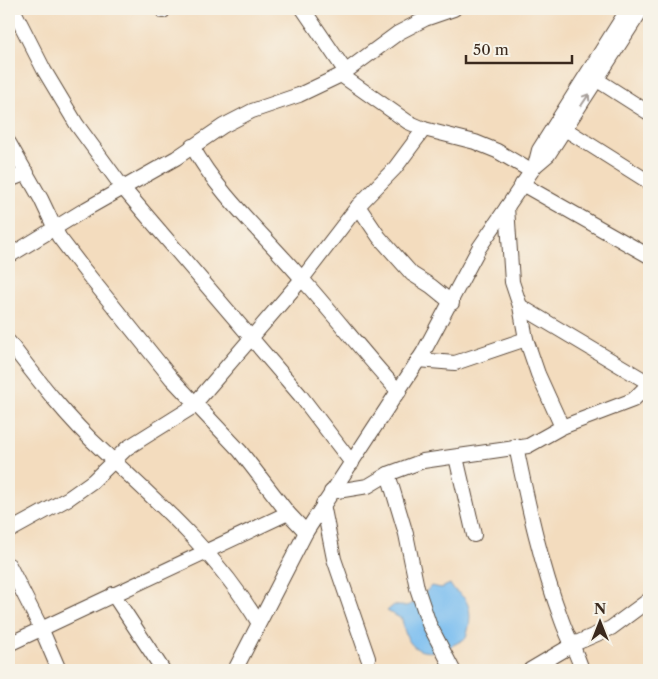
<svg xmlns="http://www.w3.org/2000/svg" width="658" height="679" font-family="'Libre Caslon Text',serif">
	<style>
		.water { fill: #7abef0; stroke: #5a7487 }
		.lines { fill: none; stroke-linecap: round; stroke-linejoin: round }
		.minor-casing { stroke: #574536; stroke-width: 16 }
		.minor { stroke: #fff; stroke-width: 14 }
		.oneway { stroke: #a79f9a }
	</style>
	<rect width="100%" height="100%" fill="#f7f3e8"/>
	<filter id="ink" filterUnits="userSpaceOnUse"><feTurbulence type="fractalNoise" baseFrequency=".02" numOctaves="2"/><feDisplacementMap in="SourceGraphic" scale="10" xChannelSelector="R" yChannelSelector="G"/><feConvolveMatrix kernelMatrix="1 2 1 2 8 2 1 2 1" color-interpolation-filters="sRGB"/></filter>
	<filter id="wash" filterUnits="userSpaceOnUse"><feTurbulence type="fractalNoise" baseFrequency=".0096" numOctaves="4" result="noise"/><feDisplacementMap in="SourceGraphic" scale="20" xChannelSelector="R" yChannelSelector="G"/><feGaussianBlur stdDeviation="1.12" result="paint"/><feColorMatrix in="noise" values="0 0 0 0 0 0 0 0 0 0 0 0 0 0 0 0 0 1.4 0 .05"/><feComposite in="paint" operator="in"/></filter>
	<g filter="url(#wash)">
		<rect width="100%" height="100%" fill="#f3dcbe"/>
		<path class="water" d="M450,584C454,592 459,592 464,598C473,609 470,625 466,638C436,656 408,662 402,619L387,611L394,605C413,610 420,598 431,586L441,588Z"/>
	</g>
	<g filter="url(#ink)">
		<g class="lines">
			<g class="minor-casing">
				<g id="minor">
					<path d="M13,9L44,70L77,125L123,188L300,395L352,463"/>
					<path d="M163,9V11"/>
					<path d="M303,9L346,72"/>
					<path d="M341,75L408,122L424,129L475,142L497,151L531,171"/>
					<path d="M591,76L649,113"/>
					<path d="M565,129L649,182"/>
					<path d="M9,143L41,199L59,237L85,271L172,379L240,451L288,513L306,532"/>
					<path d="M192,146C220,197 265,235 302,279C335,316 365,355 399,392"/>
					<path d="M535,166L539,150L628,9"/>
					<path d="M9,180L27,173"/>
					<path d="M522,184L649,256"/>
					<path d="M358,206L379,237L412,274L431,286L452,303"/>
					<path d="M507,207L512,282L520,306L526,339L538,374L562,427"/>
					<path d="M9,256L86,209L176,158L223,126L252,111L299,95L341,75L398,33L425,19L454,9"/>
					<path d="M520,306L649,383"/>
					<path d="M9,342C38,380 68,419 103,451C160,504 218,555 258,622"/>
					<path d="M418,360L455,363L526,339"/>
					<path d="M516,446C528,505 541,565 562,621C568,638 577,653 582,670"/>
					<path d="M456,457L474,535"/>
					<path d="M388,474L406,534L417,588L429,624L453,670"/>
					<path d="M331,492L368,486L388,474L423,461L528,446L562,427L633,400L649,384"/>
					<path d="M323,504L334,559L368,658"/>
					<path d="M9,531L69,498L93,481L127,448L191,408L302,279L358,206L395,168L424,129"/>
					<path d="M9,565L41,628L59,670"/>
					<path d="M113,594L163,670"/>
					<path d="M9,644L288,513"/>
					<path d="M235,670L306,532L423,353L479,248L535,166L548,155L642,9"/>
					<path d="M530,670L574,644L611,628L649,600"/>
				</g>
			</g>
			<use href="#minor" class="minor"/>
		</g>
		<defs><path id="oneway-shaft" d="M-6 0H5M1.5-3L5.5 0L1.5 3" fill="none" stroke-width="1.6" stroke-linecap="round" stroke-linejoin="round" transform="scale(1.25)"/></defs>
		<use class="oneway" href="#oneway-shaft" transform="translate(585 100) rotate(-56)"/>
	</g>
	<rect width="658" height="679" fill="none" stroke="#f7f3e8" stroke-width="30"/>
	<g transform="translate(600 622)" stroke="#f7f3e8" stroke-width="4" paint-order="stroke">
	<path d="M0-4L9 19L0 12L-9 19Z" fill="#3b2a1e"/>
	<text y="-8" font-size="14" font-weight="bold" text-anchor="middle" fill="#3b2a1e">N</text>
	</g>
	<path d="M466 55v8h106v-8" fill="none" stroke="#3b2a1e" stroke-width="2.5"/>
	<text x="473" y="55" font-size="15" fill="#3b2a1e" stroke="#f7f3e8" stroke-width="4" paint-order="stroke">50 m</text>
</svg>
